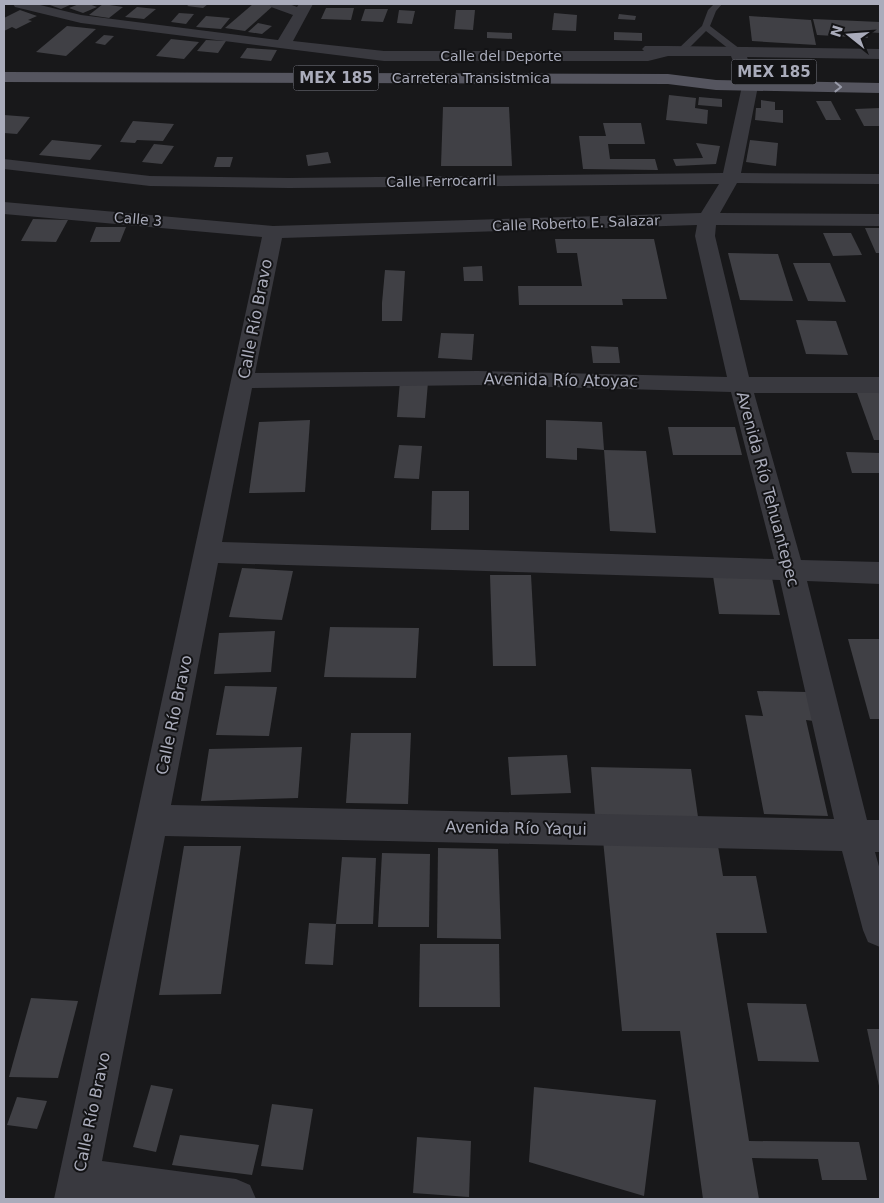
<svg xmlns="http://www.w3.org/2000/svg" width="884" height="1203" font-family="'DejaVu Sans',sans-serif">
	<style>
		.building { fill: #404045 }
		.lines { fill: none; stroke-linecap: round; stroke-linejoin: round }
		.lane { fill: #39393f; fill-rule: evenodd }
		.street { fill: #39393f; fill-rule: evenodd }
		.primary { fill: #55555f; fill-rule: evenodd }
		.oneway { stroke: #999ba9 }
		.labels { text-anchor: middle; dominant-baseline: central; stroke-width: 4; stroke-linejoin: round; paint-order: stroke }
		.far-street-label { font-size: 14px; fill: #aaacbb; stroke: #131315 }
		.shield { fill: #131315; stroke: #7d7e89; stroke-width: 1 }
		.shield-label { font-size: 15px; font-weight: bold; fill: #aaacbb }
		.street-label { font-size: 16px; fill: #aaacbb; stroke: #131315 }
	</style>
	<rect width="100%" height="100%" fill="#18181a"/>
	<g class="building">
		<path d="M47,4H72L61,9Z"/>
		<path d="M79,4H89L97,7L83,13L69,8Z"/>
		<path d="M103,4L123,7L109,18L89,15Z"/>
		<path d="M190,4H208L203,8L187,6Z"/>
		<path d="M253,4L274,5L245,31L225,28Z"/>
		<path d="M137,7L156,9L144,19L125,17Z"/>
		<path d="M326,8H354L351,20L321,19Z"/>
		<path d="M365,9H388L383,22L361,21Z"/>
		<path d="M20,10L37,16L28,20L32,21L16,29L12,27L4,31V18Z"/>
		<path d="M399,10L415,11L412,24L397,23Z"/>
		<path d="M456,10H475L473,30L454,29Z"/>
		<path d="M179,13L194,14L186,24L171,22Z"/>
		<path d="M554,13L577,15L576,31L552,30Z"/>
		<path d="M619,14L636,16L635,20L618,19Z"/>
		<path d="M206,16L230,18L221,29L196,27Z"/>
		<path d="M749,16L811,20L816,45L752,41Z"/>
		<path d="M813,19L880,22V33L866,32L868,38L817,35Z"/>
		<path d="M258,23L272,26L262,34L248,32Z"/>
		<path d="M67,26L96,29L66,56L36,52Z"/>
		<path d="M487,32L512,33V39L487,38Z"/>
		<path d="M614,32L642,33V41L614,40Z"/>
		<path d="M104,35L114,36L105,45L95,43Z"/>
		<path d="M171,39L199,42L184,59L156,56Z"/>
		<path d="M206,40L226,41L218,53L197,51Z"/>
		<path d="M247,48L277,50L271,61L240,58Z"/>
		<path d="M669,95L696,98L695,108L708,110L707,124L666,120Z"/>
		<path d="M699,97L722,99V107L698,105Z"/>
		<path d="M761,100L775,102V110H783V123L755,120L756,108H761Z"/>
		<path d="M816,101H831L841,120H826Z"/>
		<path d="M443,107H509L512,166H441Z"/>
		<path d="M880,108V126H864L855,109Z"/>
		<path d="M4,115L30,117L17,134L4,133Z"/>
		<path d="M133,121L174,124L163,141L137,140L135,143L120,142Z"/>
		<path d="M603,123H641L645,144H608L610,159H655L658,170L583,169L579,136H606Z"/>
		<path d="M52,140L102,145L90,160L39,155Z"/>
		<path d="M750,140L778,143L776,166L746,162Z"/>
		<path d="M696,143L720,146L716,164L676,166L673,159L703,158Z"/>
		<path d="M154,144L174,146L162,164L142,162Z"/>
		<path d="M328,152L331,163L308,166L306,155Z"/>
		<path d="M217,157H233L230,167H214Z"/>
		<path d="M33,219L68,220L56,242L21,241Z"/>
		<path d="M96,227H126L120,242H90Z"/>
		<path d="M865,228H880V253H876Z"/>
		<path d="M823,233H851L862,255L833,256Z"/>
		<path d="M555,239H654L667,299H622L623,305H519L518,286H582L577,253H557Z"/>
		<path d="M728,253L778,254L793,301L740,300Z"/>
		<path d="M793,263H830L846,302L808,301Z"/>
		<path d="M482,266L483,281H464L463,267Z"/>
		<path d="M385,270L405,271L402,321H382V303Z"/>
		<path d="M796,320L836,321L848,355L806,354Z"/>
		<path d="M441,333L474,334L472,360L438,358Z"/>
		<path d="M591,346L618,347L620,363H593Z"/>
		<path d="M400,381L428,382L425,418L397,417Z"/>
		<path d="M856,390H878L880,397V440H874Z"/>
		<path d="M310,420L305,492L249,493L259,422Z"/>
		<path d="M546,420L602,422L604,450L577,448V460L546,458Z"/>
		<path d="M668,427H735L742,455H673Z"/>
		<path d="M399,445L422,446L419,479L394,478Z"/>
		<path d="M604,450L646,451L656,533L610,531Z"/>
		<path d="M846,452L880,453V473H852Z"/>
		<path d="M432,491H469V530H431Z"/>
		<path d="M242,568L293,571L282,620L229,617Z"/>
		<path d="M490,575H531L536,666H493Z"/>
		<path d="M713,576L772,578L780,615L719,614Z"/>
		<path d="M330,627L419,628L416,678L324,677Z"/>
		<path d="M275,631L271,672L214,674L219,633Z"/>
		<path d="M848,639H879L880,719H870Z"/>
		<path d="M225,686L277,687L269,736L216,735Z"/>
		<path d="M757,691L807,692L814,721L806,720L828,816L764,814L745,715L763,716Z"/>
		<path d="M351,733H411L408,804L346,803Z"/>
		<path d="M302,747L298,798L201,801L209,749Z"/>
		<path d="M567,755L571,793L511,795L508,757Z"/>
		<path d="M591,767L691,769L698,817L595,815Z"/>
		<path d="M603,840H717L723,876H756L767,933H716L749,1141L859,1142L867,1180H822L818,1159L752,1158L759,1199H703L680,1031H622Z"/>
		<path d="M184,846H241L221,994L159,995Z"/>
		<path d="M438,848L498,849L501,939L437,938Z"/>
		<path d="M382,853L430,854L429,927H378Z"/>
		<path d="M342,857L376,858L373,924H336Z"/>
		<path d="M309,923L336,924L333,965L305,964Z"/>
		<path d="M420,944H499L500,1007H419Z"/>
		<path d="M31,998L78,1001L58,1078L9,1077Z"/>
		<path d="M747,1003L806,1004L819,1062L758,1061Z"/>
		<path d="M867,1029H880V1086H879Z"/>
		<path d="M151,1085L173,1089L156,1152L133,1147Z"/>
		<path d="M534,1087L656,1100L644,1196L529,1162Z"/>
		<path d="M17,1097L47,1101L37,1129L7,1125Z"/>
		<path d="M272,1104L313,1109L303,1170L261,1166Z"/>
		<path d="M180,1135L259,1145L252,1175L172,1165Z"/>
		<path d="M417,1137L471,1141L469,1197L413,1193Z"/>
	</g>
	<g class="lines">
		<path class="lane" d="M714,4H722L716,11L710,26L740,49V53H734L706,31L684,53H678V49L702,26L708,10Z"/>
		<path class="street" d="M13,4H36L81,15L278,40L293,15L271,7L269,4H289L297,7L299,4H313L293,41L384,51H644L642,49L645,46H668L880,49V59L747,57L758,86L741,173L880,174V184L737,183L720,213L880,214V226L716,225L715,236L749,377H880V393H754L801,560L880,562V584L807,581L867,820H880V852H875L880,870V947L868,942L863,930L842,851L165,836L102,1161L236,1179L250,1185L256,1199H54L262,237L4,214V202L273,226L701,213L719,184L289,188L150,186L4,169V159L150,176L289,178L723,173L742,86L731,56H668L648,61H384L81,23L15,7ZM697,225L695,236L727,377L478,371L255,373L282,238ZM478,385L731,392L774,559L222,542L252,388ZM218,563L780,580L834,819L171,805Z"/>
		<path class="primary" d="M4,72L668,74L716,80L880,83V93L716,90L668,84L4,82Z"/>
	</g>
	<defs><path id="oneway-chevron" d="M-2-3.5L2.5 0L-2 3.5" fill="none" stroke-width="1.6" stroke-linecap="round" stroke-linejoin="round" transform="scale(1.25)"/></defs>
	<use class="oneway" href="#oneway-chevron" transform="translate(838 87) rotate(1)"/>
	<g class="labels">
		<g class="far-street-label">
			<text x="501" y="56">Calle del Deporte</text>
			<text x="471" y="78">Carretera Transistmica</text>
			<text transform="translate(441 181) rotate(-1)">Calle Ferrocarril</text>
			<text transform="translate(138 219) rotate(5)">Calle 3</text>
			<text transform="translate(576 223) rotate(-2)">Calle Roberto E. Salazar</text>
		</g>
		<g class="shield">
			<rect x="731.5" y="59.5" width="85" height="25" rx="4"/>
			<rect x="293.5" y="65.5" width="85" height="25" rx="4"/>
		</g>
		<g class="shield-label">
			<text x="774" y="72">MEX 185</text>
			<text x="336" y="78">MEX 185</text>
		</g>
		<g class="street-label">
			<text transform="translate(255 319) rotate(-79)">Calle Río Bravo</text>
			<text transform="translate(561 380) rotate(1)">Avenida Río Atoyac</text>
			<text transform="translate(768 489) rotate(75)">Avenida Río Tehuantepec</text>
			<text transform="translate(174 715) rotate(-78)">Calle Río Bravo</text>
			<text transform="translate(516 828) rotate(1)">Avenida Río Yaqui</text>
			<text transform="translate(92 1112) rotate(-78)">Calle Río Bravo</text>
		</g>
	</g>
	<rect width="884" height="1203" fill="none" stroke="#aaacbb" stroke-width="10"/>
	<g transform="translate(849 35) rotate(287)" stroke="#131315" stroke-width="4" paint-order="stroke">
	<path d="M0-4L9 19L0 12L-9 19Z" fill="#aaacbb"/>
	<text y="-8" font-size="14" font-weight="bold" text-anchor="middle" fill="#aaacbb">N</text>
	</g>
</svg>
